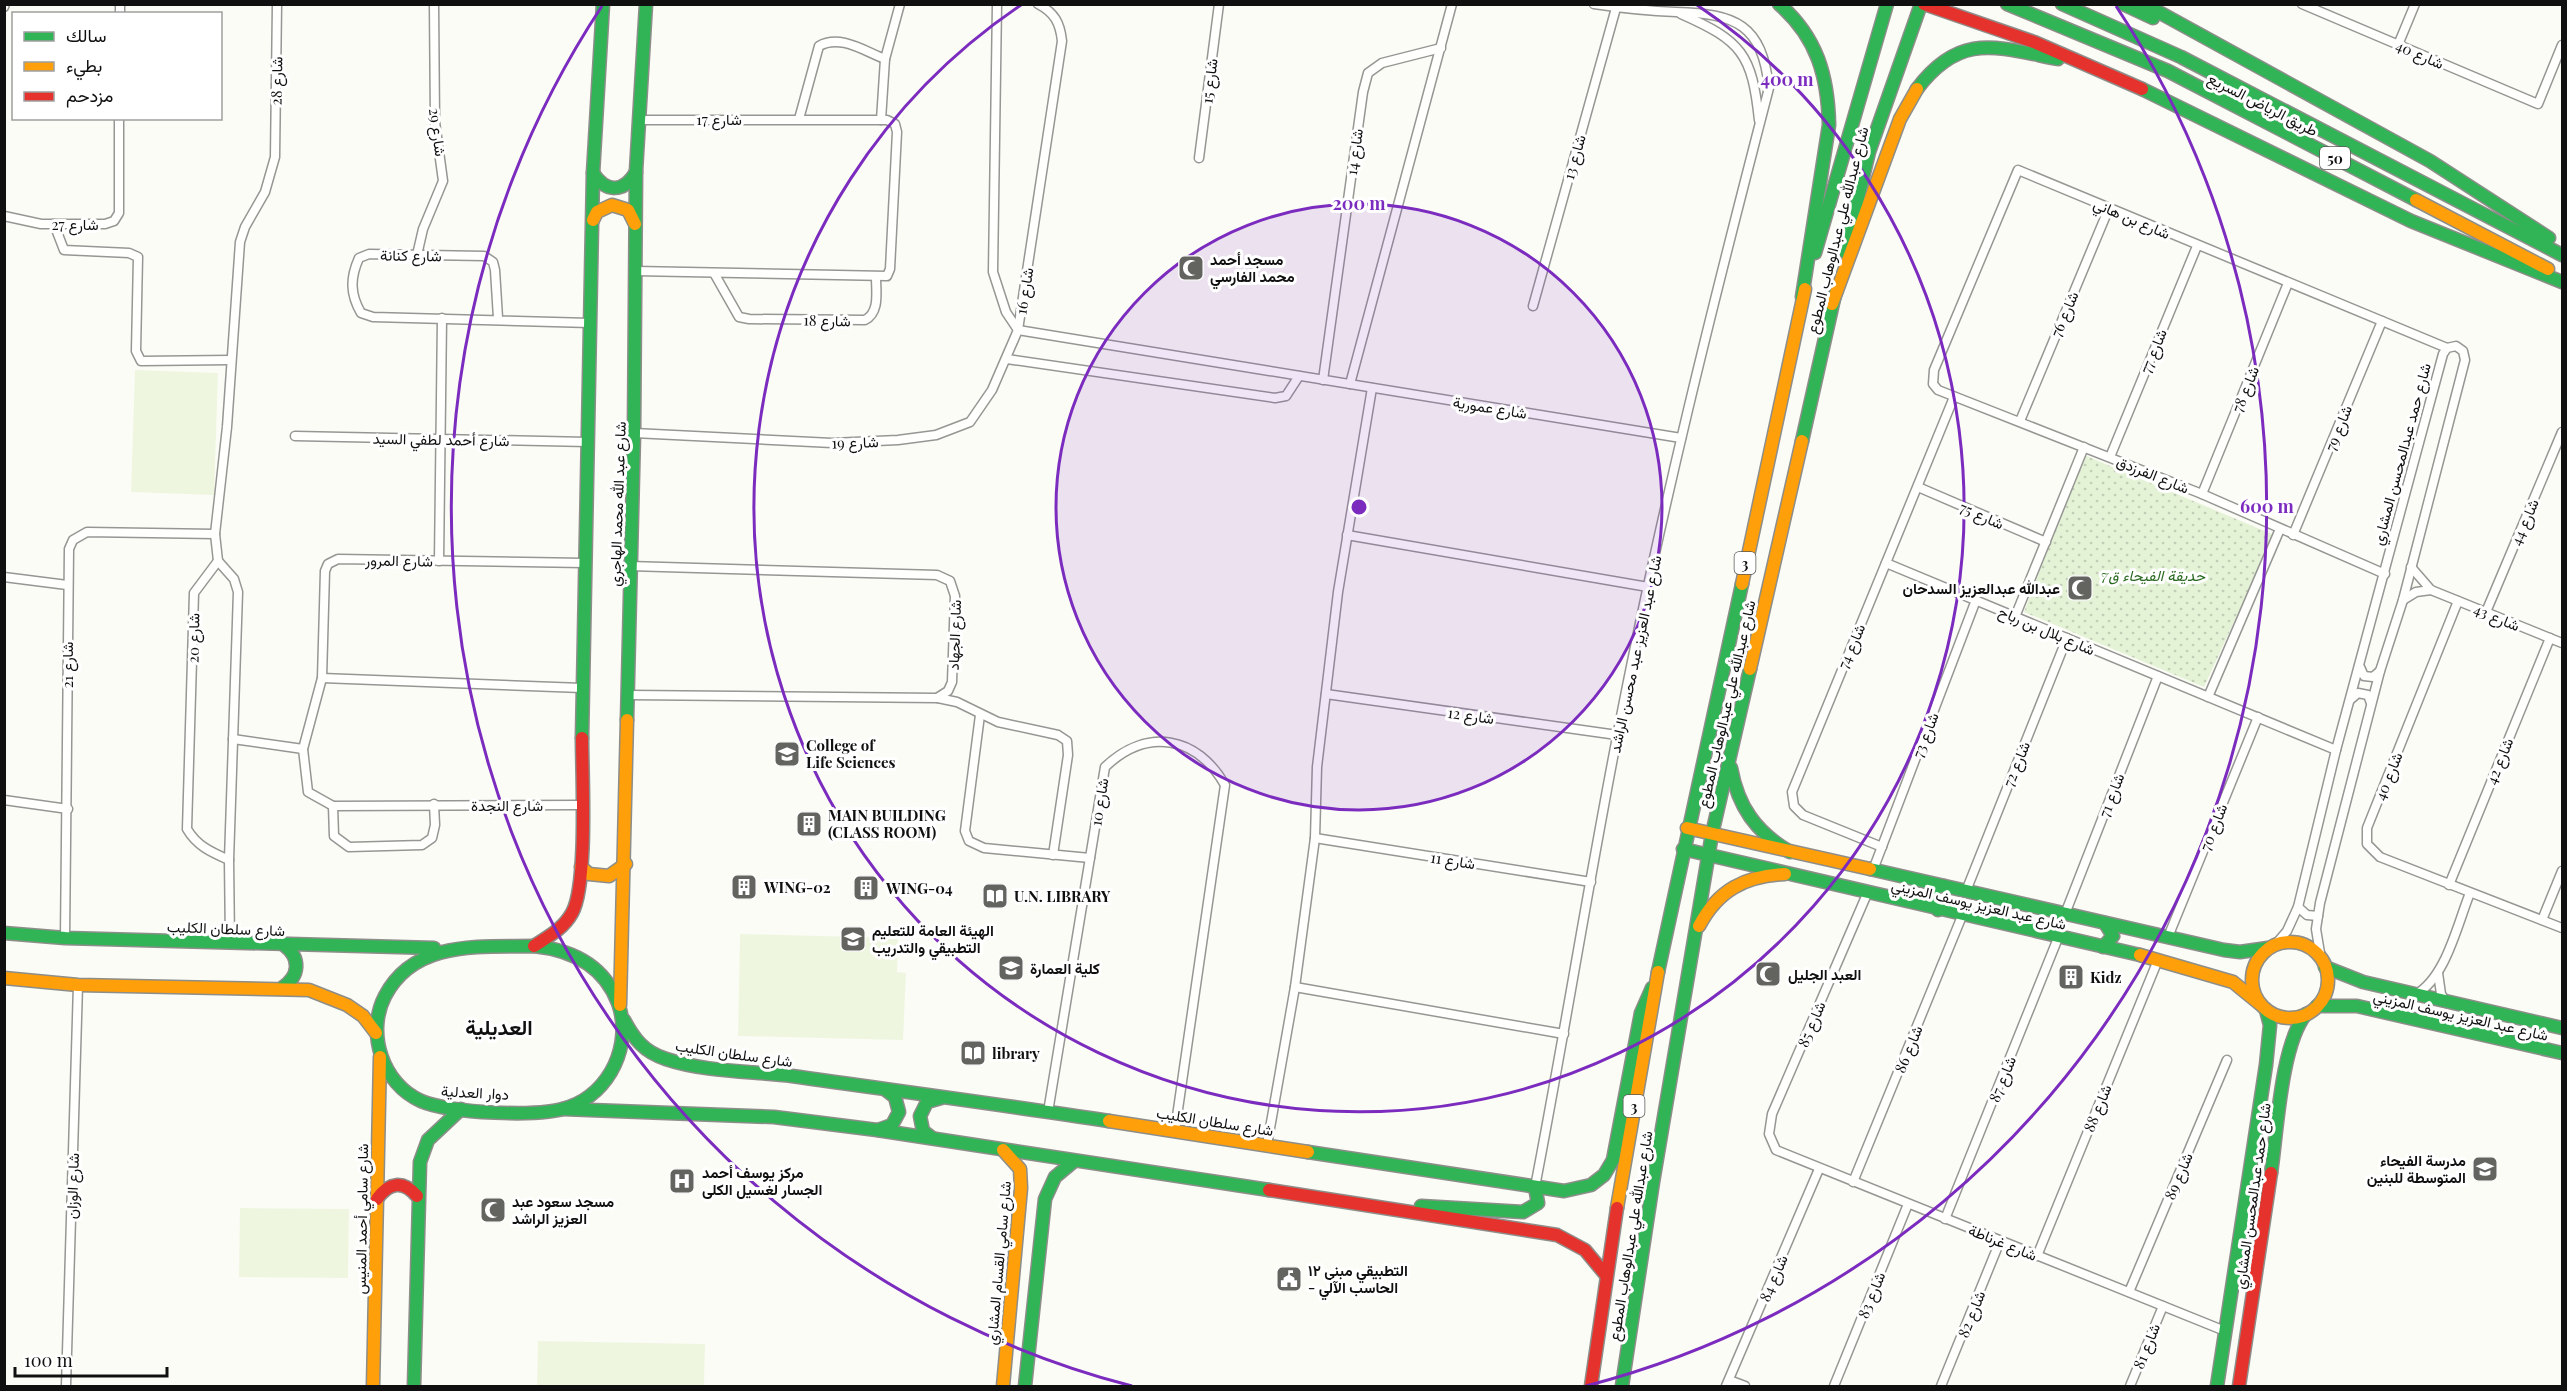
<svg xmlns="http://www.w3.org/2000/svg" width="2567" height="1391" font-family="'Playfair Display',Vazirmatn,serif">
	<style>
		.park { fill: url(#park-dots) }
		.pitch { fill: #eef6e0 }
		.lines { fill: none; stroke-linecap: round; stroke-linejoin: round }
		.street-casing { stroke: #969694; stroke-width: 11 }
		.fast-casing { stroke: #8d8d8a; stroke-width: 15 }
		.slow-casing { stroke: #8d8d8a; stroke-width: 15 }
		.jam-casing { stroke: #8d8d8a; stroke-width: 15 }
		.street { stroke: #fffffe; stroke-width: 8 }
		.fast { stroke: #30b455; stroke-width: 12 }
		.slow { stroke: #ff9f0a; stroke-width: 12 }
		.jam { stroke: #e5322d; stroke-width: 12 }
		.ring { fill: none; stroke: #7b2cbf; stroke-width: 3 }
		.labels { text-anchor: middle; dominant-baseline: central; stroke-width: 6; stroke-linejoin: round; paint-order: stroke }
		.shield { fill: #fff; stroke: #585858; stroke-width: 1.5 }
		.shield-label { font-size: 14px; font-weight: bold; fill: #101010 }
		.street-label { font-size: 15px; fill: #101010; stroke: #fff }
		.poi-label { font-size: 15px; font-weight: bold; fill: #101010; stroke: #fff; text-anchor: start }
		.park-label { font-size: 15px; font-style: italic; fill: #28691f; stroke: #fff }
		.district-label { font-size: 21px; font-weight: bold; fill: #101010; stroke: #fff }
		.centre { fill: #7b2cbf; stroke: #fff; stroke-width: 3 }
		.ring-label { font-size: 18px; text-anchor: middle; font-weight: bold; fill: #7b2cbf; stroke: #fff; stroke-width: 6; stroke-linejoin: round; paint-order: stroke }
	</style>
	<defs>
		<pattern id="park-dots" width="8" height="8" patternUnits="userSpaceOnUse" patternTransform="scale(1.5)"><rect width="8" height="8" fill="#e4f2d6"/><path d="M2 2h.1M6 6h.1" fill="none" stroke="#c3ceb7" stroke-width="1.8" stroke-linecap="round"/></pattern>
	</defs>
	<rect width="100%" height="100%" fill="#fcfcf6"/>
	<path class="park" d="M2084,455L2274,535L2204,687L2024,612Z"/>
	<g class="pitch">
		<path d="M135,370L218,373L214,495L131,492Z"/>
		<path d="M740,934L898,938L897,972L906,973L903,1040L738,1036Z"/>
		<path d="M240,1208L349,1209L348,1278L239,1277Z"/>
		<path d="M538,1341L705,1344L704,1386H537Z"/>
	</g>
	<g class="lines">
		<g class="street-casing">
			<g id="street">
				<path d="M997,4L993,272L1006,312L1018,330"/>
				<path d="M2302,4L2538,104L2562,45"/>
				<path d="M4,7L5,4"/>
				<path d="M120,14V4"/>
				<path d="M1681,14C1742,41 1752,54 1759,120"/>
				<path d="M2398,45L2415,4"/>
				<path d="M799,119L819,46C840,34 864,51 885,59"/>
				<path d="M881,120L885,59L900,4"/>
				<path d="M1199,158L1219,4"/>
				<path d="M4,216L41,224H105L114,221L119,213V118"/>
				<path d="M54,224L64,250L129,253L138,257L136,351L141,361L231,360"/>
				<path d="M417,255L423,229L443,181L435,122L434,4"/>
				<path d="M635,271L887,276L890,269L897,132L895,124L887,120H639"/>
				<path d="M714,273L739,317L749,319L865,320C880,312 876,292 876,277"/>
				<path d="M1533,306L1616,8"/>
				<path d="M498,318L495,270L493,262L484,256L369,254L359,258C350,278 350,294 361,313L373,317L590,323"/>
				<path d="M1018,330L1681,438"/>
				<path d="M1007,359L1275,398L1286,396L1299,376"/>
				<path d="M1323,380L1363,92L1368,73L1382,63L1441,48"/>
				<path d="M1350,384L1452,4"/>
				<path d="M2020,421L2109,208"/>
				<path d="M634,433L832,443L898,440L936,435L970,422L992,390L1018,330L1062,41C1060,23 1055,13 1038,4"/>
				<path d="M295,436L588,442"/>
				<path d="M2110,457L2197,246"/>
				<path d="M1918,487L2046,542"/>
				<path d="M2202,494L2288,283"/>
				<path d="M1347,535L1648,587"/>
				<path d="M2293,535L2382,321"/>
				<path d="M218,561L215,534L227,427L240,242L245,227L265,192L275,157L277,4"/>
				<path d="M218,561L234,579L238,592L229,860L230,943"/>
				<path d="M218,561L194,593L187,829C197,846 211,852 229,860"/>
				<path d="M439,561L442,318"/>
				<path d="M1886,563L2336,750"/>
				<path d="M2411,567L2431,590L2562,643"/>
				<path d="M2385,574L2202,494L1938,390L1933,384L1934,370L2018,170L2447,348"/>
				<path d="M4,577L67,585"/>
				<path d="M2403,600L2416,592L2431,590"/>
				<path d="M2458,601L2367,828V844L2380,857L2562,928"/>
				<path d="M2486,612L2562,432"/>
				<path d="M2015,617L2084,447"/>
				<path d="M2360,667L2364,676L2373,677L2380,671"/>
				<path d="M322,678L582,688"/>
				<path d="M1326,694L1617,735"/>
				<path d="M629,695L937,698L948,691L952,682L955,596L950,581L937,575L629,566"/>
				<path d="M2208,697L2280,529"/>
				<path d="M938,698L957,702L998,722L1058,735L1067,741L1068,755L1053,855"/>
				<path d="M2351,699L2358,693L2368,695L2371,703"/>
				<path d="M980,715L965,831L969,841L984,848L1090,858"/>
				<path d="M233,739L303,749"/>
				<path d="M4,800L68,809"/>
				<path d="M581,805L333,806L308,792L303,749L322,678L325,571L328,564L338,559L585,563"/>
				<path d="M333,806L334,836L349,847L422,845L432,838L435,825L434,804"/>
				<path d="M1315,838L1591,882"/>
				<path d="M1882,847L1803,815L1794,806L1792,792L1954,397"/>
				<path d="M1873,870L1976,600"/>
				<path d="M2449,885L2550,638"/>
				<path d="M1966,891L2067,638"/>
				<path d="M1867,894L1772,1114L1769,1134L1776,1150L2225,1331"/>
				<path d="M2298,907L2307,915L2318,916"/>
				<path d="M2065,914L2158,676"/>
				<path d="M2542,920L2562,871"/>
				<path d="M2168,937L2258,717"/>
				<path d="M65,938L69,549L73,540L87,532L215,534"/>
				<path d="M2275,945L2287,931L2298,907L2336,750L2443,354L2447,348L2456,346L2463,351L2465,360L2403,600L2380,671L2320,903L2316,929L2321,959"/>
				<path d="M2438,973L2441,994L2446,1002"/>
				<path d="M1295,987L1564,1034"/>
				<path d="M2415,995C2446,978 2457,925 2470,893"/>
				<path d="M1048,1112L1105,767C1147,727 1197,736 1225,785L1175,1130"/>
				<path d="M1267,1145L1295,987L1315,838L1317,767L1338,592L1372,388"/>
				<path d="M1853,1182L1962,916"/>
				<path d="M1535,1187C1564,1037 1588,886 1617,737C1659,518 1713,303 1769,88C1762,24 1736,14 1676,12C1649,11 1621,8 1594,4"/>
				<path d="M1945,1219L2058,938"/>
				<path d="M2037,1256L2158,960"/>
				<path d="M2129,1292L2227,1060"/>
				<path d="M1729,1380L1745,1386"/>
				<path d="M66,1386L78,985"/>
				<path d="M1726,1386L1819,1169"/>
				<path d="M1834,1386L1908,1204"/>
				<path d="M1941,1386L2000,1241"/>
				<path d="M2130,1386L2163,1306"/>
			</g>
		</g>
		<g class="fast-casing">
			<g id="fast">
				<path d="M1779,4C1817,37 1828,76 1829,125L1802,297"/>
				<path d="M2007,4L2168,71L2416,200"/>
				<path d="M2062,4L2181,57L2562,255"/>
				<path d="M2123,4L2153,18"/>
				<path d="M2144,4L2430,161L2549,238"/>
				<path d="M1917,89C1960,32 1996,47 2058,59"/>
				<path d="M2142,89L2411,221L2562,282"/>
				<path d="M593,173C606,193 624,193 636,172"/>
				<path d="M1845,252L1869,152L1921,4"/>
				<path d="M1815,253L1887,4"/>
				<path d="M1802,441L1835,294"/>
				<path d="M627,720L634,433L636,171L646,4"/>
				<path d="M582,738L593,173L603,4"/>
				<path d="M1731,768C1738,807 1756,832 1790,852"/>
				<path d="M1683,849L2140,955"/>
				<path d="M1870,869L2224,950L2240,952L2268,948"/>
				<path d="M1938,910L1930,901V895L1938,886H1944"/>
				<path d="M4,933L65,938L434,948"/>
				<path d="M534,946C572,950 604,965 618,1003C633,1044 610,1093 569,1107C540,1118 449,1113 421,1101C382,1084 366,1032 385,996C414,940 479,947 534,946Z"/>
				<path d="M2103,947L2113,936L2105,923"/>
				<path d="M2325,967L2363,982L2562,1028"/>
				<path d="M1658,972L1742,584"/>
				<path d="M282,988C300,976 301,958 284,945"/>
				<path d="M2317,1006H2357L2562,1053"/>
				<path d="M624,1020C634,1039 644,1052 666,1059C705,1072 751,1071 792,1076C898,1091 1004,1105 1109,1121"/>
				<path d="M563,1109L774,1117L877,1130L1269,1190"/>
				<path d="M878,1130L892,1125L899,1112L895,1097L886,1090"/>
				<path d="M932,1138L923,1131L920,1116L927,1102L941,1098"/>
				<path d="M1308,1152L1564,1191L1591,1185L1604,1175L1613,1160L1641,1013L1652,988"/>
				<path d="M2271,1173C2277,1132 2281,1044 2306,1014"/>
				<path d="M1421,1206L1523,1212L1538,1203L1535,1187"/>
				<path d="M414,1386L420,1162L428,1140L461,1109"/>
				<path d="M1025,1386L1045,1199L1055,1177L1073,1162"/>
				<path d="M1622,1386L1653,1182L1712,834L1750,669"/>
				<path d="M2217,1386L2266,1065L2270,1025L2266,1010"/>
			</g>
		</g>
		<g class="slow-casing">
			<g id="slow">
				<path d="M2416,200L2548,269"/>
				<path d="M593,220L597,212L612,205L628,210L635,224"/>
				<path d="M1832,304L1900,119L1917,89"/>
				<path d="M1742,584L1805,289"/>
				<path d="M1750,669L1802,441"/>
				<path d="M1687,828L1870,869"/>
				<path d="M581,867L589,874L609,876L626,864"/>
				<path d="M1699,926C1718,890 1745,876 1785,874"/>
				<circle cx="2290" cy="980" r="38"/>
				<path d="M2140,955L2233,982L2260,1004"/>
				<path d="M4,978L78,985L309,990L347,1005L363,1016L376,1033"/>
				<path d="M620,1005L627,720"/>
				<path d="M1109,1121L1308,1152"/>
				<path d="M1003,1150L1020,1169L1021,1188L1003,1386"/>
				<path d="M1617,1208L1658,972"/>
				<path d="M373,1386L380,1057"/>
			</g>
		</g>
		<g class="jam-casing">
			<g id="jam">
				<path d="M1924,4L2034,42L2142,89"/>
				<path d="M534,946C549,936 563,929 572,913C588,885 582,774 582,738"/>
				<path d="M1269,1190L1557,1235L1585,1250L1605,1274"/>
				<path d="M377,1199C389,1182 403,1180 417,1196"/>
				<path d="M1591,1386L1617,1208"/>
				<path d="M2239,1386L2271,1173"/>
			</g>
		</g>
		<use href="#street" class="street"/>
		<use href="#fast" class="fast"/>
		<use href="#slow" class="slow"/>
		<use href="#jam" class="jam"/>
	</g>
	<circle cx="1359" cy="507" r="303" fill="#7b2cbf" fill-opacity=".12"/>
	<g class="ring">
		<circle cx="1359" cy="507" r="303"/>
		<path d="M1697 5A605 605 0 1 1 1021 5"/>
		<path d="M1132 1386A908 908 0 0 1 602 6M2116 6A908 908 0 0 1 1586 1386"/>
	</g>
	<defs>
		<g id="mosque-square" transform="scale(1.35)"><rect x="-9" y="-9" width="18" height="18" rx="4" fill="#636360" stroke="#fff"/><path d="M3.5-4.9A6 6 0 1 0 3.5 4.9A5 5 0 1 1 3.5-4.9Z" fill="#fff"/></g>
		<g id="university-square" transform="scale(1.35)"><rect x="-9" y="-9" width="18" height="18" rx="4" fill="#636360" stroke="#fff"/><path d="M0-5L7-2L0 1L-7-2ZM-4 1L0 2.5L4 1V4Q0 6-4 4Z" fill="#fff"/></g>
		<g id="building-square" transform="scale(1.35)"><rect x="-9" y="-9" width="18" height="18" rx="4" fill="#636360" stroke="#fff"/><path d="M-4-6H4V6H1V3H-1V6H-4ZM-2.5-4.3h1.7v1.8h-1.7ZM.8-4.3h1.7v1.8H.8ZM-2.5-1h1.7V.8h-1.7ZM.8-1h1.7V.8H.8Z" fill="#fff"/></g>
		<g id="library-square" transform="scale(1.35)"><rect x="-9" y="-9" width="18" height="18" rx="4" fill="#636360" stroke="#fff"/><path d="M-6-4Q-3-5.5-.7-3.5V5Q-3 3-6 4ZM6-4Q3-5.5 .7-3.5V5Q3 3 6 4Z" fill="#fff"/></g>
		<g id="school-square" transform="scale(1.35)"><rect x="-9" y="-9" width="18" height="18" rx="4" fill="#636360" stroke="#fff"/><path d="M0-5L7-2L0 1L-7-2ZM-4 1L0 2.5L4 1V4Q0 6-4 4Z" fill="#fff"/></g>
		<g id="hospital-square" transform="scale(1.35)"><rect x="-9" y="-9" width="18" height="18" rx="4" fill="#636360" stroke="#fff"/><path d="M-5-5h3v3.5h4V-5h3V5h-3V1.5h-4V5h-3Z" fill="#fff"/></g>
		<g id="civic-square" transform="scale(1.35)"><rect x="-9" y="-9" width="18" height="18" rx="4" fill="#636360" stroke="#fff"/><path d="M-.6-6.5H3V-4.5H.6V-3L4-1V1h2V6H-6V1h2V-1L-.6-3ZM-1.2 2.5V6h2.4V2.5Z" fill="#fff"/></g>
	</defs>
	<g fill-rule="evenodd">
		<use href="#mosque-square" x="1191" y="268"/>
		<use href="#mosque-square" x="2080" y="588"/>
		<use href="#university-square" x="787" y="754"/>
		<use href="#building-square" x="809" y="824"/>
		<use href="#building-square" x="744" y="887"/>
		<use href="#building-square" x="866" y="888"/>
		<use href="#library-square" x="995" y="896"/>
		<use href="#university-square" x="853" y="939"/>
		<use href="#university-square" x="1011" y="968"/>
		<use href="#mosque-square" x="1768" y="974"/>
		<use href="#building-square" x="2071" y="977"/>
		<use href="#library-square" x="973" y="1053"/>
		<use href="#school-square" x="2485" y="1169"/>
		<use href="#hospital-square" x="682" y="1181"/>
		<use href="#mosque-square" x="493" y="1210"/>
		<use href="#civic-square" x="1289" y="1279"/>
	</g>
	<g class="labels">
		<g class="shield">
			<rect x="2320" y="147" width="30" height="22" rx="4.5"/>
			<rect x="1734.5" y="552" width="21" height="22" rx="4.5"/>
			<rect x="1623.5" y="1095" width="21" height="22" rx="4.5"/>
		</g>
		<g class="shield-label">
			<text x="2335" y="158">50</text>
			<text x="1745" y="563">3</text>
			<text x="1634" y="1106">3</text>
		</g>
		<g class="street-label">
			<text transform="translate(2420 54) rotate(23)">شارع 40</text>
			<text transform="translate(276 81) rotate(-89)">شارع 28</text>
			<text transform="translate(1209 81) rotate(-83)">شارع 15</text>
			<text transform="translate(2263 104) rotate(27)">طريق الرياض السريع</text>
			<text x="719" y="119">شارع 17</text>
			<text transform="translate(438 132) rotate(82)">شارع 29</text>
			<text transform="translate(1354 152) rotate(-82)">شارع 14</text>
			<text transform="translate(1574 157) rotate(-74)">شارع 13</text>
			<text transform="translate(2132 218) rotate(23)">شارع بن هاني</text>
			<text x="75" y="224">شارع 27</text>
			<text transform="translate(1837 230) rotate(-76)">شارع عبدالله علي عبدالوهاب المطوع</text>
			<text transform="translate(411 255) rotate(1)">شارع كنانة</text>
			<text transform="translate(1024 291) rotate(-81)">شارع 16</text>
			<text transform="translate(2064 314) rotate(-67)">شارع 76</text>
			<text transform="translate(827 320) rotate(1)">شارع 18</text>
			<text transform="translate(2153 351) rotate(-68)">شارع 77</text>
			<text transform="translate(2245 389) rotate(-68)">شارع 78</text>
			<text transform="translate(1490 407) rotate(9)">شارع عمورية</text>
			<text transform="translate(2338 428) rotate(-68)">شارع 79</text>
			<text transform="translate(441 439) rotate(1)">شارع أحمد لطفي السيد</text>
			<text transform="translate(855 442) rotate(-2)">شارع 19</text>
			<text transform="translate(2401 454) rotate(-75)">شارع حمد عبدالمحسن المشاري</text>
			<text transform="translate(2153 474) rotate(22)">شارع الفرزدق</text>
			<text transform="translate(617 504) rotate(-88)">شارع عبد الله محمد الهاجري</text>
			<text transform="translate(1982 515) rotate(23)">شارع 75</text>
			<text transform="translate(2524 522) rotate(-67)">شارع 44</text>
			<text transform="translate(399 560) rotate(1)">شارع المرور</text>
			<text transform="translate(2497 617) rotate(22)">شارع 43</text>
			<text transform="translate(2047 630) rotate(23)">شارع بلال بن رباح</text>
			<text transform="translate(954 635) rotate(-88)">شارع الجهاد</text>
			<text transform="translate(193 638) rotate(-89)">شارع 20</text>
			<text transform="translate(1851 646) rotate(-67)">شارع 74</text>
			<text transform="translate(1635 654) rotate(-78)">شارع عبد العزيز عبد محسن الراشد</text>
			<text transform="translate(67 665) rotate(-90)">شارع 21</text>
			<text transform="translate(1726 704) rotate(-77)">شارع عبدالله علي عبدالوهاب المطوع</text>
			<text transform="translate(1471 715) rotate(8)">شارع 12</text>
			<text transform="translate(1925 735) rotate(-69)">شارع 73</text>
			<text transform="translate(2499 761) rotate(-68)">شارع 42</text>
			<text transform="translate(2016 764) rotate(-68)">شارع 72</text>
			<text transform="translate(2388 776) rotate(-68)">شارع 40</text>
			<text transform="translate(2111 795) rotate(-69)">شارع 71</text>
			<text transform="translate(1099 802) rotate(-81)">شارع 10</text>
			<text x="507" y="805">شارع النجدة</text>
			<text transform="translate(2213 827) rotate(-68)">شارع 70</text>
			<text transform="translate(1453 860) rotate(9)">شارع 11</text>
			<text transform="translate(1979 904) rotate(13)">شارع عبد العزيز يوسف المزيني</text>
			<text transform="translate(226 928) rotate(2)">شارع سلطان الكليب</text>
			<text transform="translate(2461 1015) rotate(13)">شارع عبد العزيز يوسف المزيني</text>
			<text transform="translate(1811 1024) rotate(-67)">شارع 85</text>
			<text transform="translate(1908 1049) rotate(-68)">شارع 86</text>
			<text transform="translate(734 1053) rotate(8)">شارع سلطان الكليب</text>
			<text transform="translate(2002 1079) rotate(-68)">شارع 87</text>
			<text transform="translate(475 1092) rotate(3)">دوار العدلية</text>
			<text transform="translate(2097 1108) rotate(-68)">شارع 88</text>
			<text transform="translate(1215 1121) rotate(9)">شارع سلطان الكليب</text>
			<text transform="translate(2178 1176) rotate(-67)">شارع 89</text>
			<text transform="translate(72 1186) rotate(-88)">شارع الوزان</text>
			<text transform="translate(2252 1196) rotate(-82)">شارع حمد عبدالمحسن المشاري</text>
			<text transform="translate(361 1219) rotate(-89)">شارع سامي أحمد المنيس</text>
			<text transform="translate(1630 1236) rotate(-81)">شارع عبدالله علي عبدالوهاب المطوع</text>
			<text transform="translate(2003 1242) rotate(22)">شارع غرناطة</text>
			<text transform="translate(998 1263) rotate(-85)">شارع سامي القسام المشاري</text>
			<text transform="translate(1773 1278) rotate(-67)">شارع 84</text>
			<text transform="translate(1871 1295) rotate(-68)">شارع 83</text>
			<text transform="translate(1971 1314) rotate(-68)">شارع 82</text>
			<text transform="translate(2146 1346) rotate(-68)">شارع 81</text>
		</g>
		<g class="poi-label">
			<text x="1210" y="259">مسجد أحمد<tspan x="1210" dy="17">محمد الفارسي</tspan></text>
			<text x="2060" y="588" text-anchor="end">عبدالله عبدالعزيز السدحان</text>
			<text x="806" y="745">College of<tspan x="806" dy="17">Life Sciences</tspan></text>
			<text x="828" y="815">MAIN BUILDING<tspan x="828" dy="17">(CLASS ROOM)</tspan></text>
			<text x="764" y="887">WING-02</text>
			<text x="886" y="888">WING-04</text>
			<text x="1014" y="896">U.N. LIBRARY</text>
			<text x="872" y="930">الهيئة العامة للتعليم<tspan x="872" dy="17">التطبيقي والتدريب</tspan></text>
			<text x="1030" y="968">كلية العمارة</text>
			<text x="1788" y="974">العبد الجليل</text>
			<text x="2090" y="977">Kidz</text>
			<text x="992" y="1053">library</text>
			<text x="2466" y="1160" text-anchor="end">مدرسة الفيحاء<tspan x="2466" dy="17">المتوسطة للبنين</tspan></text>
			<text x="702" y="1172">مركز يوسف أحمد<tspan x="702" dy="17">الجسار لغسيل الكلى</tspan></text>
			<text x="512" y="1201">مسجد سعود عبد<tspan x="512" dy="17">العزيز الراشد</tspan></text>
			<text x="1308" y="1270">التطبيقي مبنى ١٢<tspan x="1308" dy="17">- الحاسب الآلي</tspan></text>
		</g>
		<g class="park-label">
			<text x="2153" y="575">حديقة الفيحاء ق7</text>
		</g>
		<g class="district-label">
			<text x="499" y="1026">العديلية</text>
		</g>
	</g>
	<circle cx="1359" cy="507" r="9" class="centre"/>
	<g class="ring-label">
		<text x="1787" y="86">400 m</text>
		<text x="1359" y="210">200 m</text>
		<text x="2267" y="513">600 m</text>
	</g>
	<rect width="2567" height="1391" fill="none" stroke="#101010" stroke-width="12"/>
	<rect x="12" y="12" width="210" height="108" fill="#ffffff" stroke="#9f9f9f" stroke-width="1.5"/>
	<rect x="24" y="32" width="30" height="9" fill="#30b455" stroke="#9f9f9f" stroke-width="1.5"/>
	<text x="66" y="42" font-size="18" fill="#101010">سالك</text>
	<rect x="24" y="62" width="30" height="9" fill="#ff9f0a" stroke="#9f9f9f" stroke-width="1.5"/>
	<text x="66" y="72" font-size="18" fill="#101010">بطيء</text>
	<rect x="24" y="92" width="30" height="9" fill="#e5322d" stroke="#9f9f9f" stroke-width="1.5"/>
	<text x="66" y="102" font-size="18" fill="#101010">مزدحم</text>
	<path d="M15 1367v9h152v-9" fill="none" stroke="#101010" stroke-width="3"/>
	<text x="24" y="1367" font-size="18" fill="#101010" stroke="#ffffff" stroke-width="4.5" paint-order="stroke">100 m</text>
</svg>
